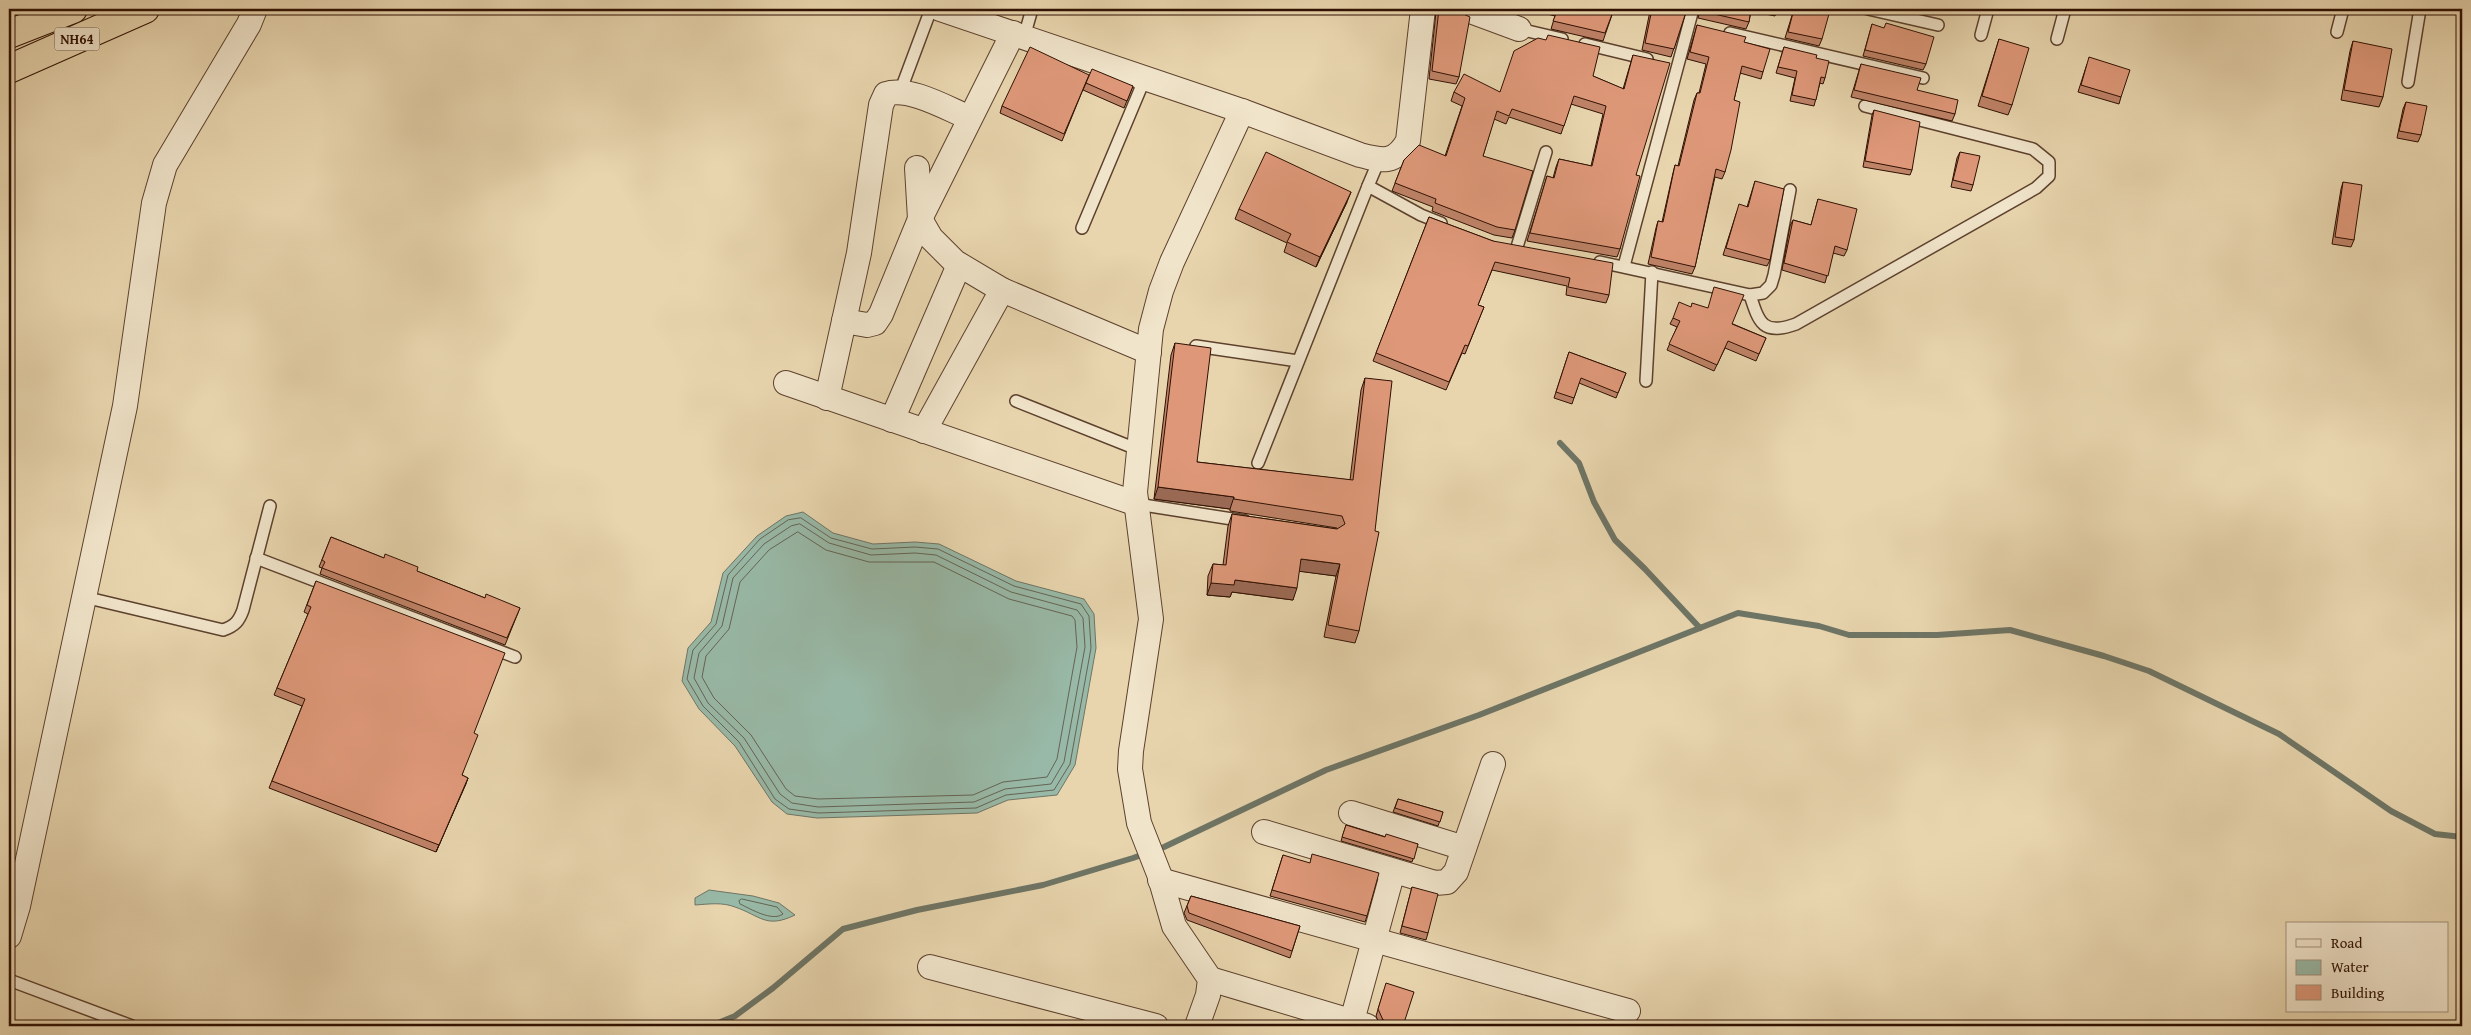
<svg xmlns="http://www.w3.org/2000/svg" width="2471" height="1035" font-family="'Gentium Book Plus',serif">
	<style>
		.water { fill: #98b9a7; stroke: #6e7565 }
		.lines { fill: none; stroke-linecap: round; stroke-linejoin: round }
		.shore { stroke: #646454; stroke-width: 1 }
		.stream { stroke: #6e7565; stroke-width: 6 }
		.service-casing { stroke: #5d412d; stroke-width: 14 }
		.minor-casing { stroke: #5d412d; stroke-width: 26 }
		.trunk-casing { stroke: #2f1002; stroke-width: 30 }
		.service { stroke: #f0e4ca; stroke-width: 11 }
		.minor { stroke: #f0e4ca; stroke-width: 24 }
		.trunk { stroke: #e8d5ae; stroke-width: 28 }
		.wall { fill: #bf8368; stroke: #2f1002 }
		.shaded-wall { fill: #9b6a55; stroke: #2f1002 }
		.building { fill: #de9879; stroke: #2f1002 }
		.labels { text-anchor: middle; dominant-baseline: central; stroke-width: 4.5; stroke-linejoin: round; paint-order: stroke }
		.shield { fill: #f0e4ca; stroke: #69503e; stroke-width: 1 }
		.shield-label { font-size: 14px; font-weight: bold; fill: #2f1002 }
	</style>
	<rect width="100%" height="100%" fill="#e8d5ae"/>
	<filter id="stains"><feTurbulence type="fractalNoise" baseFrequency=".004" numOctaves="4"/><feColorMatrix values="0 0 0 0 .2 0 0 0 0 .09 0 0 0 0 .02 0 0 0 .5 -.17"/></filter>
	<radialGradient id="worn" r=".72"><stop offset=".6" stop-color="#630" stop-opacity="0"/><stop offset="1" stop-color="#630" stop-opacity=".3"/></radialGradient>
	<g class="water">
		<path d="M803,512L833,533L873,544L915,542L939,544L1016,581L1084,599L1094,614L1096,648L1075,765L1057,795L1008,800L977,813L817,818L787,814L772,802L735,746L699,709L682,681L688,648L711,622L723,573L757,536L786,516Z"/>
		<path d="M709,890L753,896L779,903L795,915C766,929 761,916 735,907C722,902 709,904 695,905V898Z"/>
	</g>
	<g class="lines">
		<g class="shore">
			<path d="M801,518L831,538L872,549L915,547L938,549L1014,586L1081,604L1089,616L1091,648L1070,764L1054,790L1006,795L976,808L818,813L789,809L775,799L739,742L703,706L687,679L693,650L716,624L728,575L760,539L788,520Z"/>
			<path d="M800,524L829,543L871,555L915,553L936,555L1011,592L1077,610L1083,618L1085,647L1064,762L1051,784L1005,789L974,802L818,807L792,803L780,794L744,738L708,703L694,678L699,653L722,626L733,578L764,544L791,526Z"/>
			<path d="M798,532L826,550L869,562H934L1009,599L1072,616L1075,620L1077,647L1057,759L1047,777L1003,782L973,795L818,799L795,796L786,789L751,735L714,698L702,677L706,656L729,629L740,582L769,550Z"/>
			<path d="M742,899L777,907L783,914C772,922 751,909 740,904L739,901Z"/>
		</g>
		<g class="stream">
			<path d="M1560,443L1579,463L1594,502L1615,540L1645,569L1700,628"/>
			<path d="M711,1026L735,1016L773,988L843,929L917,910L1043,885L1133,858L1164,847L1326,770L1479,715L1738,613L1819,626L1849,635H1937L2010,630L2104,656L2149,671L2279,734L2391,811L2435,834L2462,837"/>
		</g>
		<g class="service-casing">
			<g id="service">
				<path d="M1868,9L1938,25"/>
				<path d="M1519,29L1562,39"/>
				<path d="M2337,32L2343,9"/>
				<path d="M1730,33L1923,78"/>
				<path d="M1981,35L1988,9"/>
				<path d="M1024,37L1032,9"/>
				<path d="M2057,39L2065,9"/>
				<path d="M1585,44L1647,59"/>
				<path d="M2408,82L2420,9"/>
				<path d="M900,92L931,9"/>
				<path d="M1379,160L1368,186L1421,215L1441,223"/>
				<path d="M1082,228L1145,78"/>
				<path d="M1517,247L1546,152"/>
				<path d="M1600,262L1750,295L1763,293L1771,285L1774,275L1790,190"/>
				<path d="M1624,266L1693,9"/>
				<path d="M1750,295C1759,323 1763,336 1796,324L2036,188L2049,176V162L2033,149L1865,106"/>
				<path d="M1196,346L1298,361"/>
				<path d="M1646,381L1652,272"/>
				<path d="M1016,401L1139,450"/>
				<path d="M1258,463L1368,186"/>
				<path d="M1137,504L1245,521"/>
				<path d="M256,558L515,657"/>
				<path d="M84,597L223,630C235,626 239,621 243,610L270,506"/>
				<path d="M9,980L132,1026"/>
			</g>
		</g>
		<g class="minor-casing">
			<g id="minor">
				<path d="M940,9L1242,111L1360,155C1383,161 1395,164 1408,141L1423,9"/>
				<path d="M1465,9L1519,29"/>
				<path d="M917,168L920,219L931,238L955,262L1002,290L1149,352"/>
				<path d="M844,321L867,325L875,323L881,314L920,219L1013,33"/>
				<path d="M786,383L1137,504"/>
				<path d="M827,398L859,253L881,105L886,94C909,86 948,109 970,118"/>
				<path d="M892,420L959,265"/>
				<path d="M924,431L1002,290"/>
				<path d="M1351,813L1464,848"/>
				<path d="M1264,832L1435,883L1447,882L1456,872L1493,764"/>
				<path d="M1160,880L1628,1011"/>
				<path d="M9,936L18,906L125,406L154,203L165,165L249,24L255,9"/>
				<path d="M930,967L1156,1026"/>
				<path d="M1210,979L1367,1026"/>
				<path d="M1352,1021L1393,871"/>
				<path d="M1197,1026L1208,995L1210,979L1174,926L1159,874L1139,823L1130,769L1131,751L1151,619L1135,492L1151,329L1161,291L1172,262L1242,111"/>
			</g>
		</g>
		<g class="trunk-casing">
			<g id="trunk">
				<path d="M9,34L73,9"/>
				<path d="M9,69L145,9"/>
			</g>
		</g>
		<use href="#service" class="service"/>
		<use href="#minor" class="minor"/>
		<use href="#trunk" class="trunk"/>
	</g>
	<g class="wall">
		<path d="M1438,9H1456L1459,77L1456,84L1429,79L1436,12Z"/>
		<path d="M1528,9H1614L1603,41L1551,29L1555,16Z"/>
		<path d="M1647,9H1687L1671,57L1642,50L1650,11L1647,10Z"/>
		<path d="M1700,9H1778L1775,16L1751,11L1749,22L1746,29L1698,18L1700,10Z"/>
		<path d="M1794,9L1822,39L1819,46L1785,38Z"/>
		<path d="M1967,9H1980L1979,12Z"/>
		<path d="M1872,24L1926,64L1923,70L1863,56Z"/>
		<path d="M1697,25L1744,42L1763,72L1761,79L1740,73L1734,100L1725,172L1722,179L1715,177L1695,267L1692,274L1648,264L1656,228L1658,221L1662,222L1673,173L1675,165L1678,166L1694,100L1697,93H1699L1706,64L1687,59Z"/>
		<path d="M1999,39L2012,105L2008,115L1978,106Z"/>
		<path d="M2353,41L2383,97L2379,107L2341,100L2350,51Z"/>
		<path d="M1784,47L1816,58L1825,78L1823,84L1820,83L1814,106L1790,101L1795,78L1776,73Z"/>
		<path d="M1633,55L1636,175L1620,249L1617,257L1527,241L1547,176L1553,178L1556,167L1559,159L1591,166L1603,114L1571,104L1561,134L1509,117L1506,124L1494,119L1483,156L1515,230L1512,238L1494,235L1432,211L1433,207L1392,191L1404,160L1445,156L1462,106L1451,101L1454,92H1500L1593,76L1623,89Z"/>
		<path d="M1861,64L1917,90L1955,114L1952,121L1851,97Z"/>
		<path d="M2087,64L2121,97L2119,104L2078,92Z"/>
		<path d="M1086,82L1062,141L1000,113L1002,106Z"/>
		<path d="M1086,83L1133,86L1124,108L1083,90Z"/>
		<path d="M2406,102L2421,135L2418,142L2397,138L2403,109Z"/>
		<path d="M1874,110L1912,170L1910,175L1863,167L1872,115Z"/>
		<path d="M1960,152L1973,185L1971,191L1951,187L1957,158Z"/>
		<path d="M1755,181L1770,260L1767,266L1723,255L1737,211L1747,207Z"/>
		<path d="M2343,182L2354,240L2351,247L2332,244L2341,189Z"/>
		<path d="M1818,199L1847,250L1844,256L1833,253L1825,283L1782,270L1790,226L1793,220L1811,225Z"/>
		<path d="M1347,202L1316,267L1284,252L1287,243L1235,219L1239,209Z"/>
		<path d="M1429,217L1493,241L1609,295L1606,303L1566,295L1567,286L1492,270L1478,305L1484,307L1465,354L1462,353L1446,390L1373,361Z"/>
		<path d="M1673,318L1733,324L1766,338L1756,361L1725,348L1714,371L1667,350L1677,327L1670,324Z"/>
		<path d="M1175,343L1197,462L1350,480L1361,390L1365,378L1359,631L1355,643L1324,637L1336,576L1299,571L1293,600L1232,592L1230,597L1207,595L1208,576L1213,564L1223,565L1228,526L1232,514L1337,529H1338L1337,528L1230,511V509L1154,499L1171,355Z"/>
		<path d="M1569,352L1626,373L1616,398L1579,383L1572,404L1554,398Z"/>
		<path d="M331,537L485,598L520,608L505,645L320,574L322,568L319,567Z"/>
		<path d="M316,581L474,734L462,775L468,778L436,852L269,788L302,706L274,695L308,614L304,612Z"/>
		<path d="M1398,799L1443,812L1438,826L1393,812Z"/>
		<path d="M1346,825L1385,837L1418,844L1412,862L1341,841Z"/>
		<path d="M1283,855L1367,916L1365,922L1270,896Z"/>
		<path d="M1412,887L1428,933L1426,940L1400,933Z"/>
		<path d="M1191,896L1300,926L1290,958L1187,920L1184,913Z"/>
		<path d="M1384,990L1403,1026H1380L1376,1016Z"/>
	</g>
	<g class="shaded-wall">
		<path d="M1351,192L1347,202L1316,267L1320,257Z"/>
		<path d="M1158,487L1234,497L1230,509L1154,499Z"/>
		<path d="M1301,559L1340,564L1336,576L1297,571Z"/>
		<path d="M1235,580L1297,588L1293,600L1232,592L1230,597L1207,595L1211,583Z"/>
		<path d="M468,778L466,784L436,852L439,845Z"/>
	</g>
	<g class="building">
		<path d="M1439,9H1456L1457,11L1470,17L1459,77L1432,71Z"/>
		<path d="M1558,9H1614L1605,33L1553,21Z"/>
		<path d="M1652,9H1687L1674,49L1645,43Z"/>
		<path d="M1702,9H1751L1749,22L1701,11Z"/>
		<path d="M1794,9H1809L1829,14L1822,39L1788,32Z"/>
		<path d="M1886,23L1934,37L1926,64L1865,50L1872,24L1884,28Z"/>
		<path d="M1697,25L1746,37L1744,42L1770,49L1763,72L1742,66L1734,100L1740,102L1731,150L1725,172L1716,169L1695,267L1651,257L1658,221L1663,222L1675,165L1679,166L1697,93H1700L1709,57L1690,52Z"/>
		<path d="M1548,35L1600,47L1593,76L1624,89L1633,55L1670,63L1636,175L1640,176L1620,249L1530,233L1547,176L1554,178L1559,159L1592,166L1606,106L1574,96L1564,126L1512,109L1509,116L1497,111L1483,156L1533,171L1515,230L1497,227L1435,203L1436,199L1395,183L1404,160L1419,145L1446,156L1465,98L1454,92L1464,74L1500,92L1514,51L1538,38L1546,40Z"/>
		<path d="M1999,39L2029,48L2012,105L1982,96Z"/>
		<path d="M2353,41L2392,49L2383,97L2344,90Z"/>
		<path d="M1030,47L1089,75L1064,134L1002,106Z"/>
		<path d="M1784,47L1817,55L1816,58L1829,61L1825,78L1821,77L1816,100L1792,95L1797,71L1778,67Z"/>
		<path d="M2089,57L2130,70L2121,97L2081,85Z"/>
		<path d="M1861,64L1921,78L1917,90L1958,100L1955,114L1854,90Z"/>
		<path d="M1092,69L1133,86L1127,101L1086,83Z"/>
		<path d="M2406,102L2427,106L2421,135L2399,131Z"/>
		<path d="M1874,110L1920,122L1912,170L1865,161Z"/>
		<path d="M1266,152L1351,192L1320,257L1287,242L1291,234L1239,209Z"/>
		<path d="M1960,152L1980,156L1973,185L1953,180Z"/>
		<path d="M1755,181L1784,189L1770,260L1726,248L1739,204L1748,207Z"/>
		<path d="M2343,182L2362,185L2354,240L2335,237Z"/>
		<path d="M1818,199L1857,209L1847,250L1835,246L1828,276L1784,263L1793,220L1811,225Z"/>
		<path d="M1429,217L1493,241L1613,263L1609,295L1568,287L1570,278L1495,262L1478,305L1484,307L1468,346L1465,345L1449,382L1376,353Z"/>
		<path d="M1714,287L1744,295L1732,324L1766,338L1759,354L1728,341L1717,365L1669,344L1680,321L1673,318L1679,302L1691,307L1692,303L1708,308Z"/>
		<path d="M1175,343L1211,348L1197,462L1353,480L1365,378L1392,381L1375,531L1379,532L1359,631L1328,625L1340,564L1301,559L1297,588L1235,580L1234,585L1211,583L1213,564L1226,565L1232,514L1337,529L1345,524L1342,516L1234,499V497L1158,487Z"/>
		<path d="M1569,352L1626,373L1618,393L1581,378L1574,398L1556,392Z"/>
		<path d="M331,537L384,558L385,554L418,567L417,571L485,598L486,594L520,608L507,638L322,568L325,562L322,560Z"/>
		<path d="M316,581L505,653L474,733L478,735L462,775L468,778L439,845L272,781L305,699L277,688L311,607L307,605Z"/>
		<path d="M1398,799L1443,812L1440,822L1395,808Z"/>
		<path d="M1346,825L1385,837L1386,834L1418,844L1414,859L1342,837Z"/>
		<path d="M1312,854L1379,873L1367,916L1272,890L1283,855L1310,863Z"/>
		<path d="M1412,887L1438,894L1428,933L1402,926Z"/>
		<path d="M1191,896L1300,926L1292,951L1189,913L1187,906Z"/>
		<path d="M1386,983L1414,992L1403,1026L1383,1020L1378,1009Z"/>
	</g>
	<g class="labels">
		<rect class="shield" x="54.5" y="27.5" width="45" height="23" rx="4"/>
		<g class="shield-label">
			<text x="77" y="39">NH64</text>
		</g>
	</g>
	<rect width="2471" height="1035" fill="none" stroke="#e8d5ae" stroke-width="30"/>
	<rect x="10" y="10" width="2451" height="1015" fill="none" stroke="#2f1002" stroke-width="2.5"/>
	<rect x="15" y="15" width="2441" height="1005" fill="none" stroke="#2f1002"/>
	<rect x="2286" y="922" width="162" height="90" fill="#f0e4ca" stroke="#a38f7a"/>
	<rect x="2296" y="939" width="25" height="8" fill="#f0e4ca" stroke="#a38f7a"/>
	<text x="2331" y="948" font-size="15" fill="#2f1002">Road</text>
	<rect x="2296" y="960" width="25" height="15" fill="#98b9a7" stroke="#a38f7a"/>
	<text x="2331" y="972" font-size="15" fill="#2f1002">Water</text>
	<rect x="2296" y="985" width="25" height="15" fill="#de9879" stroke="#a38f7a"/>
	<text x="2331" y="998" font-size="15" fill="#2f1002">Building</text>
	<rect width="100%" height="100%" filter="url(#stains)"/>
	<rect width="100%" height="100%" fill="url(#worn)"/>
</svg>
